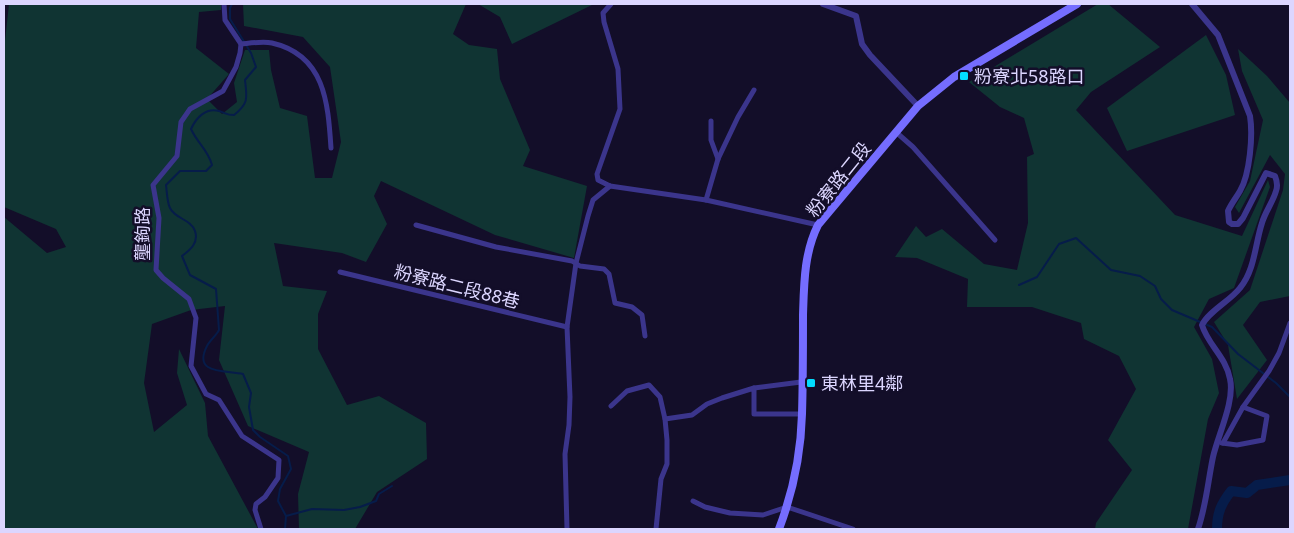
<svg xmlns="http://www.w3.org/2000/svg" width="1294" height="533" font-family="'Noto Sans','Noto Sans TC',sans-serif">
	<style>
		.green { fill: #103433 }
		.lines { fill: none; stroke-linecap: round; stroke-linejoin: round }
		.stream { stroke: #061c4a; stroke-width: 2 }
		.river { stroke: #061c4a; stroke-width: 10 }
		.minor { stroke: #3b358c; stroke-width: 5 }
		.tertiary { stroke: #3b358c; stroke-width: 6 }
		.secondary { stroke: #756dff; stroke-width: 8 }
		.poi-dot { fill: #02ddff; stroke: #130e29; stroke-width: 2 }
		.labels { text-anchor: middle; dominant-baseline: central; stroke-width: 5; stroke-linejoin: round; paint-order: stroke }
		.poi-label { font-size: 18px; fill: #dcd6ff; stroke: #130e29; text-anchor: start }
		.street-label { font-size: 18px; fill: #dcd6ff; stroke: #130e29 }
	</style>
	<rect width="100%" height="100%" fill="#130e29"/>
	<g class="green">
		<path d="M9,4H221V10L199,12L196,48L229,74L207,99L222,114L237,102L234,83L245,50H269L271,70L280,108L307,116L315,178H332L341,142L330,67L303,37L244,26L243,4H466L453,34L469,45L497,49L500,79L530,150L523,166L587,186L574,258L495,235L381,181L374,196L387,224L366,262L342,253L274,243L283,286L327,291L318,314V349L347,405L379,396L426,423L427,459L377,492L355,529H299L298,494L309,452L248,426L219,360L225,306L191,310L152,324L144,383L154,432L187,405L177,373L179,349L205,403L208,436L258,529H4V217L47,253L66,247L56,229L4,207V50Z"/>
		<path d="M478,4H594L512,44L500,17Z"/>
		<path d="M1098,4H1108L1160,47L1091,92L1076,110L1175,215L1242,236L1268,180L1270,187L1234,288L1209,299L1194,327L1212,359L1219,393L1208,419L1188,529H1095L1096,523L1132,470L1108,440L1136,389L1119,356L1084,339L1081,323L1032,307H967L968,279L917,258L895,257L916,226L926,237L942,229L984,264L1017,270L1028,223L1027,157L1034,154L1024,118L1000,107L969,82Z"/>
		<path d="M1206,35L1226,75L1235,115L1127,151L1107,108Z"/>
		<path d="M1238,49L1267,76L1290,103V296L1260,302L1243,325L1267,360L1237,399L1228,345L1214,322L1250,290L1283,190L1285,174L1270,155L1239,213L1235,207L1250,181L1263,120L1242,71Z"/>
	</g>
	<g class="lines">
		<g class="stream">
			<path d="M232,4L230,8V19L251,53L256,67L245,80C247,98 249,103 234,115C226,115 226,113 219,111C206,107 196,118 191,129C198,144 208,150 212,165L206,171H180L166,185C167,192 167,202 170,208C175,219 191,219 195,231C199,243 190,250 182,256L190,275L216,289L219,330C216,336 210,340 207,346C192,375 226,370 243,374L251,393L249,407L253,430L260,437L288,456L291,469L280,489L278,501L286,516L285,529"/>
			<path d="M1019,285L1037,277L1059,244L1076,238L1111,270L1140,276L1155,286L1161,299L1172,310L1212,327L1238,354L1276,383L1290,397"/>
			<path d="M286,516L312,509L344,510L360,507L376,501L379,494L392,486"/>
		</g>
		<path class="river" d="M1217,529C1217,513 1221,504 1231,491L1247,493L1257,485L1290,480"/>
		<g class="minor">
			<path d="M224,4L225,20L241,44L240,53L236,67L223,91L190,109L181,122L177,156L153,185L159,218L156,270L163,278L189,299L196,318L191,366L206,394L219,400L242,436L279,460L278,478L265,497L256,504L255,510L261,529"/>
			<path d="M611,4L603,13L604,22L618,69L620,109L597,174L598,180L610,186L706,200L818,225"/>
			<path d="M241,44C251,43 263,41 272,43C325,55 328,103 331,148"/>
			<path d="M711,121V140L718,159"/>
			<path d="M897,133L913,147L995,240"/>
			<path d="M706,200L718,159L738,117L754,90"/>
			<path d="M416,225L496,247L572,261L580,266L604,269L609,274L615,303L632,307L642,315L645,336"/>
			<path d="M340,272L567,327"/>
			<path d="M754,388L801,382"/>
			<path d="M611,406L627,391L649,385L660,397L665,419L667,440V464L661,479L656,529"/>
			<path d="M665,419L692,415L707,404L722,398L754,388V414H802"/>
			<path d="M1222,443L1237,445L1263,440L1267,416L1243,407"/>
			<path d="M1223,443L1243,407L1269,371L1279,353L1290,323"/>
			<path d="M693,501L705,507L730,513L763,515L787,507L853,529"/>
			<path d="M567,529L565,454L569,425L570,397L567,327L576,263L588,216L593,200L610,186"/>
		</g>
		<g class="tertiary">
			<path d="M823,4L856,16L862,44L870,55L918,106"/>
			<path d="M1192,4L1218,35L1250,116C1253,135 1250,174 1240,191C1236,198 1231,204 1228,211L1229,222L1232,224H1238L1243,218L1266,173L1275,176C1277,181 1278,186 1276,191C1273,202 1265,212 1262,223C1255,244 1255,270 1240,288C1230,301 1209,311 1202,325C1208,345 1226,357 1230,379C1235,401 1218,435 1213,457C1208,481 1206,506 1198,529"/>
		</g>
		<path class="secondary" d="M779,529C793,492 801,453 802,414C803,381 803,348 803,315C804,284 804,253 818,225L918,106L954,77L1077,4"/>
	</g>
	<g class="poi-dot">
		<rect x="959" y="71" width="10" height="10" rx="2.5"/>
		<rect x="806" y="378" width="10" height="10" rx="2.5"/>
	</g>
	<g class="labels">
		<g class="poi-label">
			<text x="974" y="76">粉寮北58路口</text>
			<text x="821" y="383">東林里4鄰</text>
		</g>
		<g class="street-label">
			<text transform="translate(838 179) rotate(-51)">粉寮路二段</text>
			<text transform="translate(142 234) rotate(-90)">壟鉤路</text>
			<text transform="translate(457 286) rotate(14)">粉寮路二段88巷</text>
		</g>
	</g>
	<rect width="1294" height="533" fill="none" stroke="#dcd6ff" stroke-width="10"/>
</svg>
